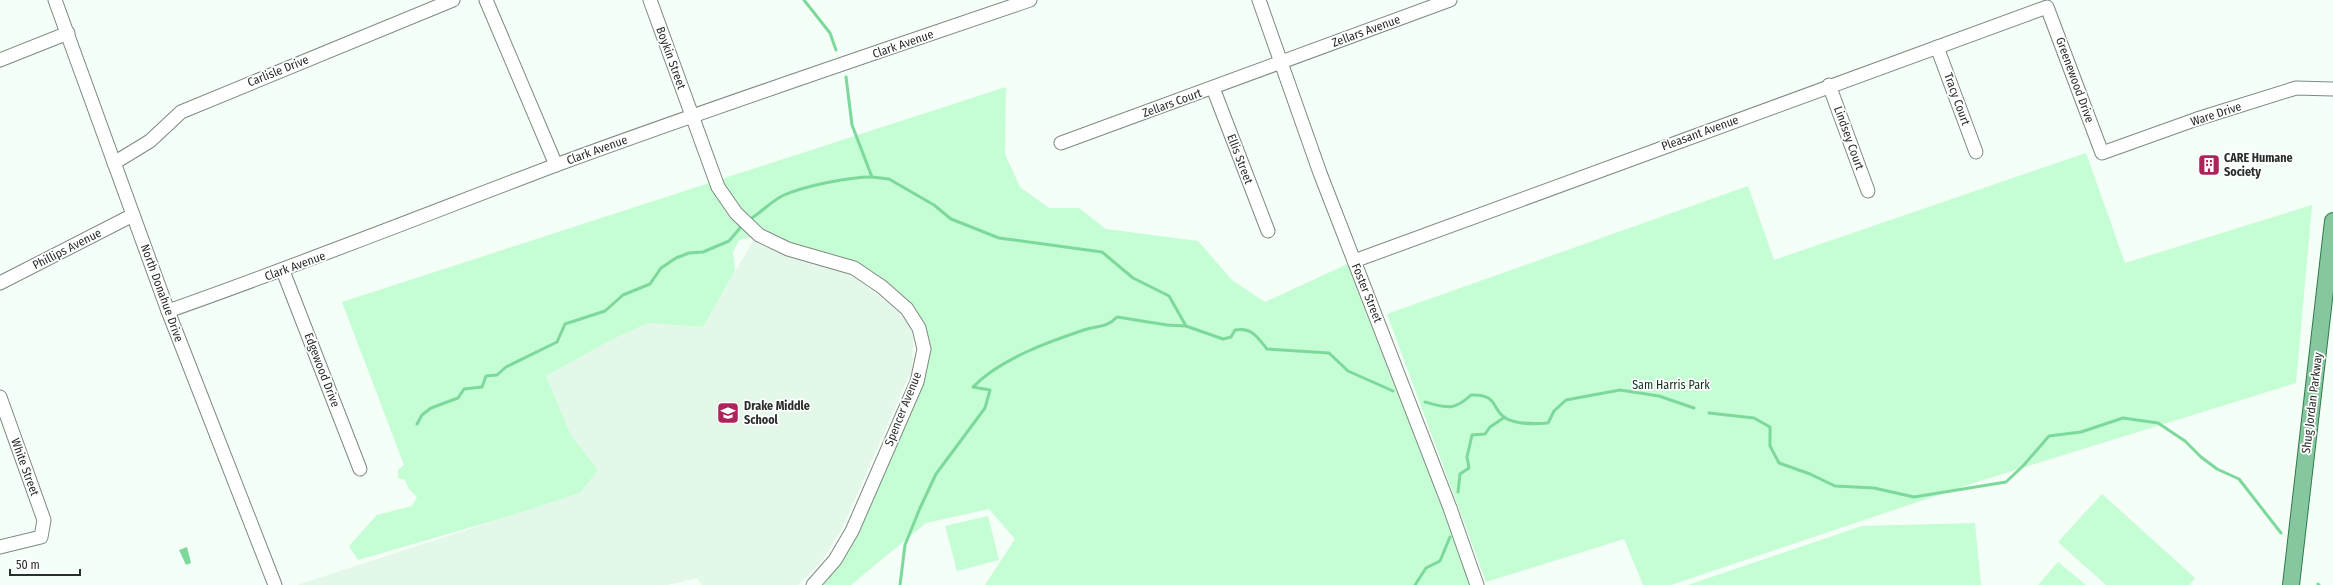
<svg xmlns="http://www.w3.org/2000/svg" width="2333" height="585" font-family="'Fira Sans Condensed',sans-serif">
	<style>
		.built { fill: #e3f8e8 }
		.green { fill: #c5fdd4 }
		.water { fill: #7dd99b }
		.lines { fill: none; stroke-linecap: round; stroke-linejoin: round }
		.stream { stroke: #7dd99b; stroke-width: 3 }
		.minor-casing { stroke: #7e8a81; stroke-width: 15 }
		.major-casing { stroke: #31794d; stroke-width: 18 }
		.minor { stroke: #fff; stroke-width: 13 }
		.major { stroke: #86c7a0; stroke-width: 16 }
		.labels { text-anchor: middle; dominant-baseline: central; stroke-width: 3.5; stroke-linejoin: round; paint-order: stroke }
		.street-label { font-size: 12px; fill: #292e2a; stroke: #fff }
		.poi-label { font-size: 12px; font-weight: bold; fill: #292e2a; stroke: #fff; text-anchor: start }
		.park-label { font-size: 12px; fill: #0a331b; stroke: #fff }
	</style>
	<rect width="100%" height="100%" fill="#f4fff7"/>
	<path class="built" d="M753,241L765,247L845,272L857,279L895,309L910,324L913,335L912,369L842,529L822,561L798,585H702L697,578L667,585H297L580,493L598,470L571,435L546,376L611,340L648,323L703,327Z"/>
	<g class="green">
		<path d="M1006,87L1005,154L1020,187L1049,208H1079L1106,229L1198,241L1232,280L1265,302L1354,261L1477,585H985L1015,539L989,509L926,523L851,585H821L917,382L919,328L854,268L759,235L739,240L733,252L735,271L703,327L648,323L611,340L546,376L571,435L598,470L580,493L510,516L358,560L349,546L377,515L412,506L417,497L409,489L405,480L398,478V470L404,465L342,302Z"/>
		<path d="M2086,153L2125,263L2312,205L2296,383L1980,481L1671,585H1643L1624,539L1486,582L1387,314L1748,186L1774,260Z"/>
		<path d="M2102,494L2195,578L2189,585H2106L2058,542Z"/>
		<path d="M988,516L999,560L957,571L945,526Z"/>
		<path d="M1975,523L1981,585H1688L1862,526Z"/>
		<path d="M2058,562L2086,585H2038Z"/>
	</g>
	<path class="water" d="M187,547L191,563L186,565L179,550Z"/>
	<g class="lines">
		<g class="stream">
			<path d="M804,0L830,33L836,50"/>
			<path d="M846,77L852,125L872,177L889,179L934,205L951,219L999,238L1102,252L1133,278L1169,296L1186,326"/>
			<path d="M752,218C762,211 771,202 782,196C803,186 849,177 872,177"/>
			<path d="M1425,402C1447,408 1454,411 1471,395C1498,394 1491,408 1505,418C1517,425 1535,424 1548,423L1554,411L1566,400L1620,390L1659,396L1694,408"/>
			<path d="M1709,413L1754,418L1770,427V446L1779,463L1810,474L1835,486L1874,488L1914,497L2006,482L2023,466L2049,436L2081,432L2123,418L2158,423L2185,441L2201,457L2217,469L2239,479L2281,533"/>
			<path d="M417,424L422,415L431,408L458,398L464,389L482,387L486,376L497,375L506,367L557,342L565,324L605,311L623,295L650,284L661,268L676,258L689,253L703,252L729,241L740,228"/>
			<path d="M1458,492L1460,474L1469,468L1467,457L1472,435L1485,434L1490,427L1505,417"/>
			<path d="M2318,584L2319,585"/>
			<path d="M900,585L905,545L920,508L936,474L985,408L990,390L973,387C1000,359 1050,341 1087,329C1099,326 1108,327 1117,317L1167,325L1186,326L1223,339L1231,337L1235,330C1252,327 1257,337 1267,349L1329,353L1348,371L1393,391"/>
			<path d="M1415,585L1426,568L1440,561L1450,537"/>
		</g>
		<g class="minor-casing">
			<g id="minor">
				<path d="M55,0L168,311L275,585"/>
				<path d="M486,0L556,165"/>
				<path d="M650,0L718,187L736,213L759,235L788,249L854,268L882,287L907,309L919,328L924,349L917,382L852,531L835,560L813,585"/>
				<path d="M1259,0L1320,173L1450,508L1477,585"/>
				<path d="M1937,47L1976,152"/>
				<path d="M0,60L68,33"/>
				<path d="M1829,85L1868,191"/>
				<path d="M1213,88L1268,231"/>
				<path d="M1061,143L1450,0"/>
				<path d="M114,163L150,141L181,112L453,0"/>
				<path d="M1354,261L2047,7L2102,153L2197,119L2296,88L2333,89"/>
				<path d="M283,271L360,469"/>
				<path d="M0,283L133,215"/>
				<path d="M168,311C299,265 427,214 556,165C713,107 872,54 1030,0"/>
				<path d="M0,397L44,520L41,537L0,547"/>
			</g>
		</g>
		<g class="major-casing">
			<path id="major" d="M2291,585L2333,221"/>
		</g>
		<use href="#minor" class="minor"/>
		<use href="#major" class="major"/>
	</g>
	<defs>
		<g id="building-square" transform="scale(1.15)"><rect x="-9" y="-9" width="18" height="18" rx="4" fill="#b0225a" stroke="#fff"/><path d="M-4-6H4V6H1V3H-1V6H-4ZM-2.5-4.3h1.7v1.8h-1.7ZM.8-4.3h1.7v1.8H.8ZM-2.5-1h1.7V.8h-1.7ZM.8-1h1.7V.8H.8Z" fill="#fff"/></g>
		<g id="school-square" transform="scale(1.15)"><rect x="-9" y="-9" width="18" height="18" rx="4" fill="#b0225a" stroke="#fff"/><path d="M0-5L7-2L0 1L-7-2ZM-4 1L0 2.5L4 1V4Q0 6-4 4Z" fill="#fff"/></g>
	</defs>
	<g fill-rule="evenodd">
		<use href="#building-square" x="2209" y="165"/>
		<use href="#school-square" x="728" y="413"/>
	</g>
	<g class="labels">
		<g class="street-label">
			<text transform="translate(1366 31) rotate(-20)">Zellars Avenue</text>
			<text transform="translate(903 44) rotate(-19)">Clark Avenue</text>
			<text transform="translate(671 58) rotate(70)">Boykin Street</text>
			<text transform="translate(278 71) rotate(-22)">Carlisle Drive</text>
			<text transform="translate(2075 80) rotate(70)">Greenewood Drive</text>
			<text transform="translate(1957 99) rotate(70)">Tracy Court</text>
			<text transform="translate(1172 103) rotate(-20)">Zellars Court</text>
			<text transform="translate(2216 114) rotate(-18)">Ware Drive</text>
			<text transform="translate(1700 133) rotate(-20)">Pleasant Avenue</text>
			<text transform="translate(1849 138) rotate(70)">Lindsey Court</text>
			<text transform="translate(597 150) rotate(-20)">Clark Avenue</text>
			<text transform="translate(1240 159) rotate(69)">Ellis Street</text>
			<text transform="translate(67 249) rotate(-27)">Phillips Avenue</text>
			<text transform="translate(295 266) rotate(-20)">Clark Avenue</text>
			<text transform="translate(162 293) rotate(70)">North Donahue Drive</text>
			<text transform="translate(1367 293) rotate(68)">Foster Street</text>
			<text transform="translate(322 370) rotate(69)">Edgewood Drive</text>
			<text transform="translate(2312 403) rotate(-83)">Shug Jordan Parkway</text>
			<text transform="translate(903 409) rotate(-68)">Spencer Avenue</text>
			<text transform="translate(25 467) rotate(70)">White Street</text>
		</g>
		<g class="poi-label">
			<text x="2224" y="158">CARE Humane<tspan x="2224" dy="14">Society</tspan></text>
			<text x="744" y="406">Drake Middle<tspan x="744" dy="14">School</tspan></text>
		</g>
		<g class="park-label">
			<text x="1671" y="385">Sam Harris Park</text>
		</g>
	</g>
	<path d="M10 569v6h70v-6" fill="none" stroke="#292e2a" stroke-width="2"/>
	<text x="16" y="569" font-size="12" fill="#292e2a" stroke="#ffffff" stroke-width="3" paint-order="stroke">50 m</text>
</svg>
